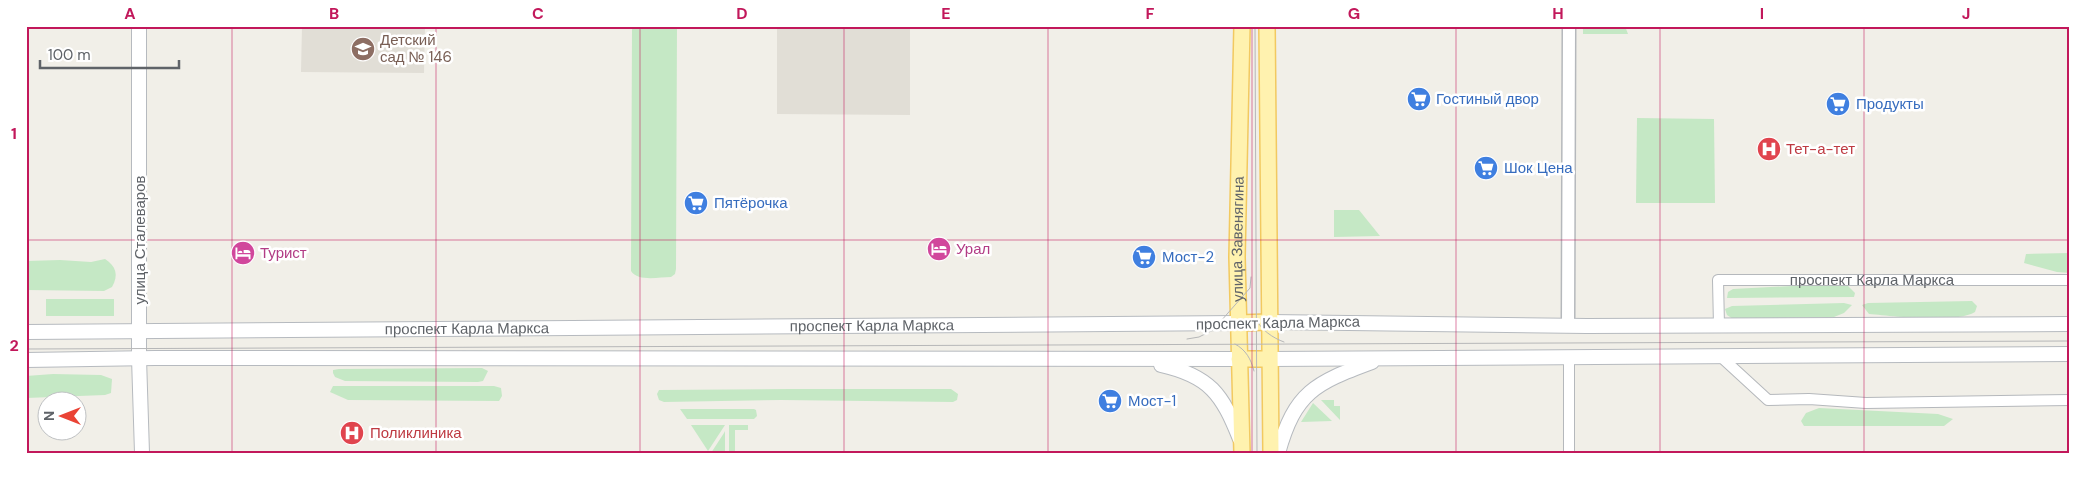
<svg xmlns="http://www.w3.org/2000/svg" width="2096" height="479" font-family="'DM Sans',sans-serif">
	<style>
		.education { fill: #e1ded6 }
		.green { fill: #c5e8c5 }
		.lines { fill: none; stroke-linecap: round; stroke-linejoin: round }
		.minor-casing { stroke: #b5b8bc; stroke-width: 12 }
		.tertiary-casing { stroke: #b5b8bc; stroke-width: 15 }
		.secondary-casing { stroke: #b6babf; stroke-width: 16 }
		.primary-casing { stroke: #f2c960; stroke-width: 18 }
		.minor { stroke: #fff; stroke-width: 10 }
		.tertiary { stroke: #fff; stroke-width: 12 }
		.secondary { stroke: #fff; stroke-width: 14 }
		.primary { stroke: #fff2af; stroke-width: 15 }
		.tram { stroke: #b6b7b8; stroke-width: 1 }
		.grid { fill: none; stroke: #c2185b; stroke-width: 1; stroke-opacity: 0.55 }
		.labels { text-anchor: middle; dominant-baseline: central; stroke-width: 5; stroke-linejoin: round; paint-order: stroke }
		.education-label { font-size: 15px; fill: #785e54; stroke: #fff; text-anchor: start }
		.shop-label { font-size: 15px; fill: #366cbe; stroke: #fff; text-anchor: start }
		.health-label { font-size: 15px; fill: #be3a42; stroke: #fff; text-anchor: start }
		.street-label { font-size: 15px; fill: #5f6368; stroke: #fff }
		.hotel-label { font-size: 15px; fill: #b23c85; stroke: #fff; text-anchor: start }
		.neatline { fill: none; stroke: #c2185b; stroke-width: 2 }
		.grid-label { font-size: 16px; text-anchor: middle; font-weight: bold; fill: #c2185b }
	</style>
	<rect width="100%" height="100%" fill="#f1efe8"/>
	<g class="education">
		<path d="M302,26H425L424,73L301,72Z"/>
		<path d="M777,26H910V115L777,114Z"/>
	</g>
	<g class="green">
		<path d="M632,26H677L676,269L675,274L671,277C659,277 638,282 631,271Z"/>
		<path d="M1583,26H1625L1628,34H1583Z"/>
		<path d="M1637,118L1714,119L1715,203H1636Z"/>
		<path d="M1334,210H1359L1380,236L1334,237Z"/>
		<path d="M2070,253V273L2057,272L2024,263L2026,254Z"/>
		<path d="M105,259C116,266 119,275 112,287L104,291L26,290V261L60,260L91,262Z"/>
		<path d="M1811,285L1848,286L1855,293L1854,297L1727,298L1728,292L1733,289Z"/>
		<rect x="46" y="299" width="68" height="17"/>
		<path d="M1972,301L1977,306L1975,312C1955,324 1893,316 1869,314L1862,305L1868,303Z"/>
		<path d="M1844,303L1852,305L1844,313L1834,317L1733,319L1727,315L1725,309L1732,306Z"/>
		<path d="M482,368L488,371L483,381L478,382L345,381L335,377L333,373V370L339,369Z"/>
		<path d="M53,374L101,375L112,379L111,393L105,395L26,398V376Z"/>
		<path d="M333,386H494L501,388L502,396L499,401L348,400L330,392Z"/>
		<path d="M790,389H951L958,394L957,400L953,402L781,400L664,402L659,400L657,394L659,390Z"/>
		<path d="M1321,400H1334V406H1340V420Z"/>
		<path d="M1313,403L1332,421L1301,422Z"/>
		<path d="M1819,408L1938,414L1953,419L1944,426H1804L1801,421L1806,413Z"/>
		<path d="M680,409H754L756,410L757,416L754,419H687Z"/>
		<path d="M691,425H725L708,451Z"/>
		<path d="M729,425H748V430H735V453H729Z"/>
		<path d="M725,431V453H711L724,433Z"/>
	</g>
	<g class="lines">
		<g class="minor-casing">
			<g id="minor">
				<path id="s1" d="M1719,326L1718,280H2070"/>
				<path d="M1719,355L1768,400L1809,399L1866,403L2070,400"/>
				<path d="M1569,356V453"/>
			</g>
		</g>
		<g class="tertiary-casing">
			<path id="tertiary" d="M1568,325L1569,26"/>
		</g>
		<g class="secondary-casing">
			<g id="secondary">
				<path d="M139,26V358L142,453"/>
				<path d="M1269,322L1587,326L2070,324"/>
				<path id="s2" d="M26,332L1239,323"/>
				<path d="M1269,359L2070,354"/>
				<path d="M26,360L155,358L1239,359"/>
				<path d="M1161,365C1210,376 1222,394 1240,439"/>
				<path d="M1278,453C1295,392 1315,383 1372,362"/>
			</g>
		</g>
		<g class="primary-casing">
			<g id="primary">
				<path d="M1267,26L1271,453"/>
				<path d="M1239,323L1269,322"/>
				<path d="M1239,359H1269"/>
				<path id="s3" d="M1242,453L1237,257L1242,26"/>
			</g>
		</g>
		<use href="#minor" class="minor"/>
		<use href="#tertiary" class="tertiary"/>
		<use href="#secondary" class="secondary"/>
		<use href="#primary" class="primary"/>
		<g class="tram">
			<path d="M1255,26L1257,453"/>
			<path d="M1256,319C1261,330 1273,338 1284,342"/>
			<path d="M1187,339L1199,337L1213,330L1250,288L1251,277"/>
			<path d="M1235,344C1246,350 1251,359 1254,371"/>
			<path d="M26,349L2070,341"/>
		</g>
	</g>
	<path class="grid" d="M232,26V453M436,26V453M640,26V453M844,26V453M1048,26V453M1252,26V453M1456,26V453M1660,26V453M1864,26V453M26,240H2070"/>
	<defs>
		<g id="school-disc" transform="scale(1.25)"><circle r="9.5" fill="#8d6e63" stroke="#fff"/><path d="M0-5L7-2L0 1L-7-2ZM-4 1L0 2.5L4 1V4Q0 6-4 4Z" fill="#fff"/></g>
		<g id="supermarket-disc" transform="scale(1.25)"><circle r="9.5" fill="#3f7fe0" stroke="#fff"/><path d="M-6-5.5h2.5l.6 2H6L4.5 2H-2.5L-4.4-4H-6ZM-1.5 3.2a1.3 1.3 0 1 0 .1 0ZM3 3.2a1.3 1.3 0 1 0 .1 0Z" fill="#fff"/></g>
		<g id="hospital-disc" transform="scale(1.25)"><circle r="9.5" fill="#e0444e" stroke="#fff"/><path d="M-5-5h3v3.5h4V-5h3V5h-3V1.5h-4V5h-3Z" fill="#fff"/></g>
		<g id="hotel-disc" transform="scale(1.25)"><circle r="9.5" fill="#d1479c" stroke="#fff"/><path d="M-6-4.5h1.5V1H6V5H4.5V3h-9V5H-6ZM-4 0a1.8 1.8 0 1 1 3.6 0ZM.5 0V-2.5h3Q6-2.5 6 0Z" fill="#fff"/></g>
	</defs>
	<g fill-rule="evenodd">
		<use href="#school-disc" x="363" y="49"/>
		<use href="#supermarket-disc" x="1419" y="99"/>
		<use href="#supermarket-disc" x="1838" y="104"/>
		<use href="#hospital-disc" x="1769" y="149"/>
		<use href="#supermarket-disc" x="1486" y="168"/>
		<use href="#supermarket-disc" x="696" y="203"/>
		<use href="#hotel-disc" x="939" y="249"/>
		<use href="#hotel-disc" x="243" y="253"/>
		<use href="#supermarket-disc" x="1144" y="257"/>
		<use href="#supermarket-disc" x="1110" y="401"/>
		<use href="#hospital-disc" x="352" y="433"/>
	</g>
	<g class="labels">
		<g class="education-label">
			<text x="380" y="40">Детский<tspan x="380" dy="17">сад № 146</tspan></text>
		</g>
		<g class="shop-label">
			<text x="1436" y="99">Гостиный двор</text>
			<text x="1856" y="104">Продукты</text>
			<text x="1504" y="168">Шок Цена</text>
			<text x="714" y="203">Пятёрочка</text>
			<text x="1162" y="257">Мост-2</text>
			<text x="1128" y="401">Мост-1</text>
		</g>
		<g class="health-label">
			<text x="1786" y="149">Тет-а-тет</text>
			<text x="370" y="433">Поликлиника</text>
		</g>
		<g class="street-label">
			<text transform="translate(140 240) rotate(-90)">улица Сталеваров</text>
			<text stroke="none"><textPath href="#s3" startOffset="214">улица Завенягина</textPath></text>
			<text stroke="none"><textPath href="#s1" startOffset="200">проспект Карла Маркса</textPath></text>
			<text transform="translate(1278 323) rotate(-1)">проспект Карла Маркса</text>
			<text stroke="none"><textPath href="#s2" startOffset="846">проспект Карла Маркса</textPath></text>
			<text stroke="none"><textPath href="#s2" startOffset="441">проспект Карла Маркса</textPath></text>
		</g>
		<g class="hotel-label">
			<text x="956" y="249">Урал</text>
			<text x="260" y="253">Турист</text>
		</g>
	</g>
	<rect width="2096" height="479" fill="none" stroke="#ffffff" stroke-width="55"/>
	<g transform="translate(62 416) rotate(270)"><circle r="24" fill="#ffffff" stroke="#bfc1c3"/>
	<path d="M0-4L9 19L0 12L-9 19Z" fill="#ea4335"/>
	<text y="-8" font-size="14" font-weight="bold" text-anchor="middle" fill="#5f6368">N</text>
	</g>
	<path d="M40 60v8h139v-8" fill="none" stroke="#5f6368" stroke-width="2.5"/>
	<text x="48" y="60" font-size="15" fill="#5f6368" stroke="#ffffff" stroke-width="4" paint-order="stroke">100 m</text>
	<rect x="28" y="28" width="2040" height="424" class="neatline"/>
	<g class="grid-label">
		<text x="130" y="19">A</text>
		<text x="334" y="19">B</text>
		<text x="538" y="19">C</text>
		<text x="742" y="19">D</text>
		<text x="946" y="19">E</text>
		<text x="1150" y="19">F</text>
		<text x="1354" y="19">G</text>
		<text x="1558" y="19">H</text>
		<text x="1762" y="19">I</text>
		<text x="1966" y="19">J</text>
		<text x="14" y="139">1</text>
		<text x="14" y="351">2</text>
	</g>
</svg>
